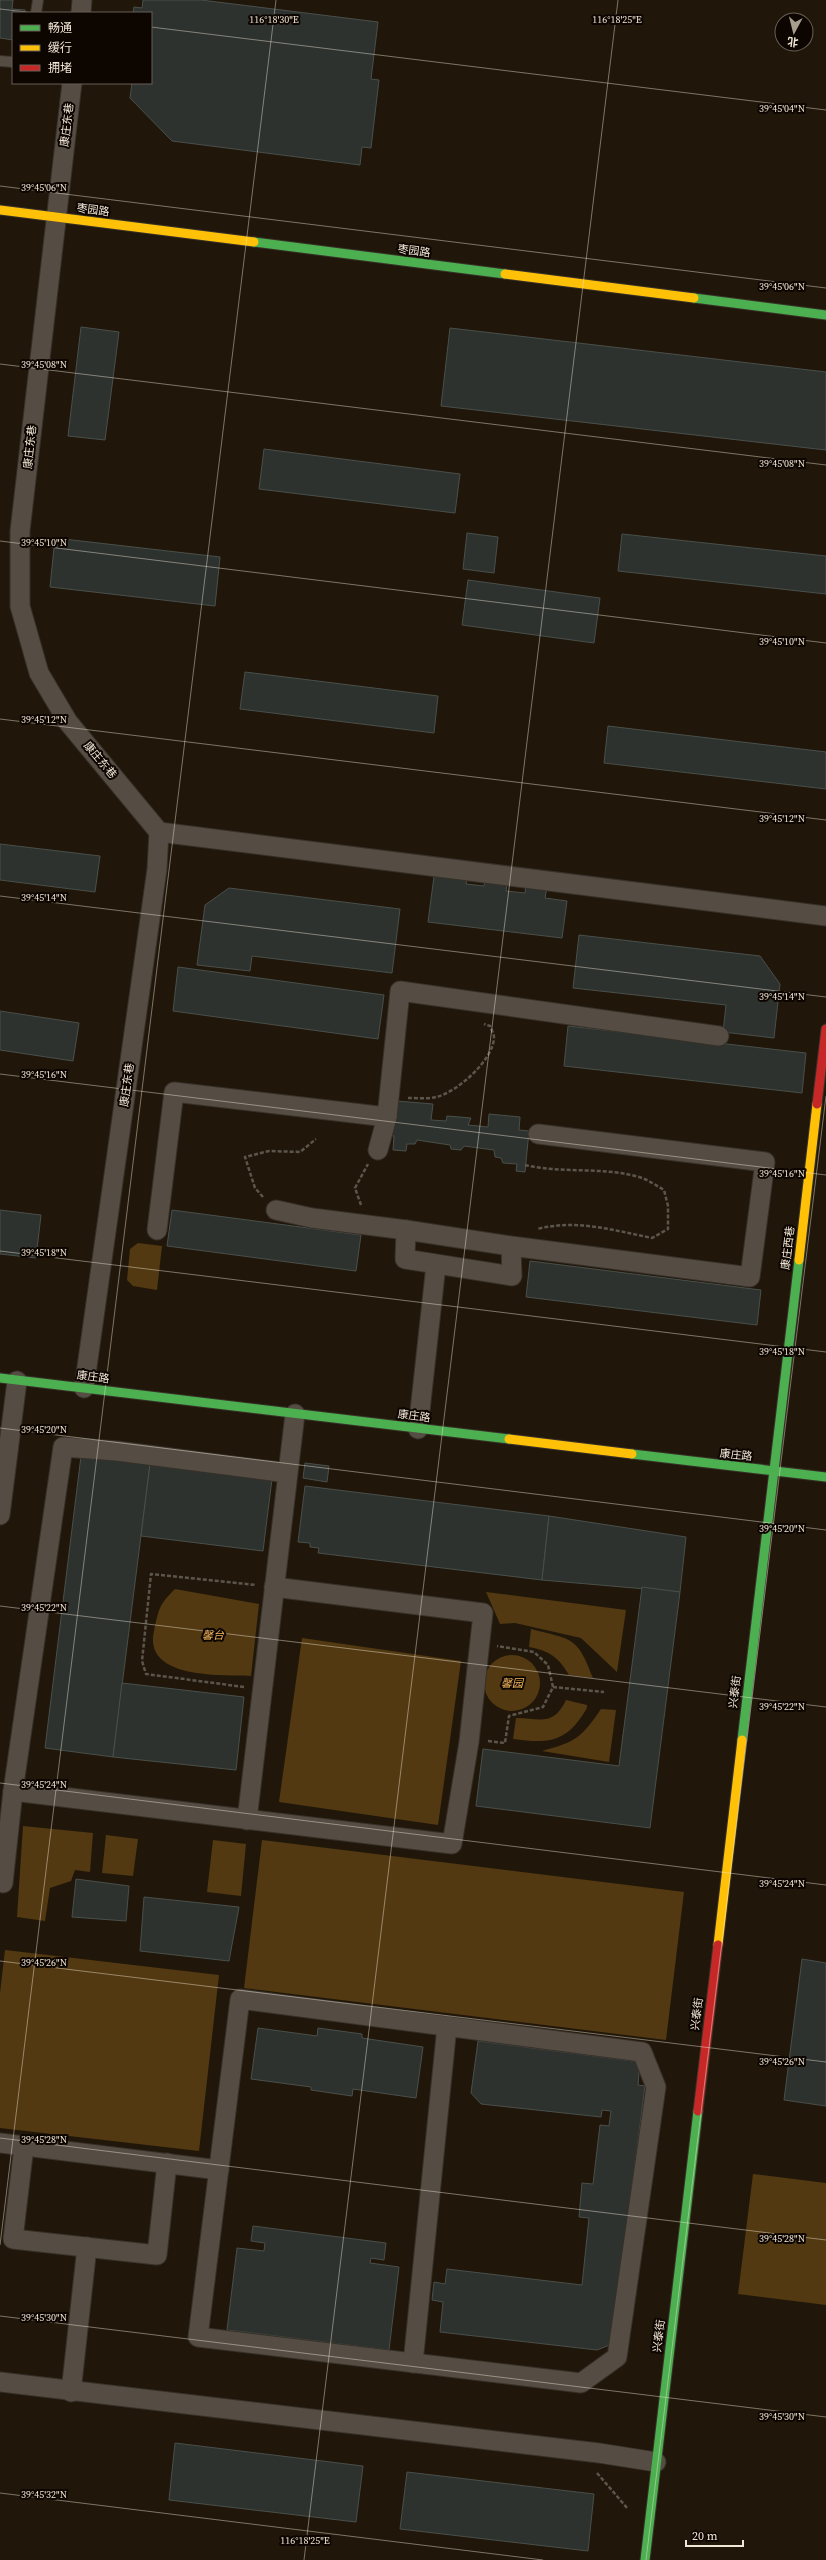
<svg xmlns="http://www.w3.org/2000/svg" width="826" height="2560" font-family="'Source Serif 4','Noto Sans SC',serif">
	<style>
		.green { fill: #523911 }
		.building { fill: #2d322f; stroke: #4a4f4b }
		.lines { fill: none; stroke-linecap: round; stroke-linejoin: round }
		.lane-casing { stroke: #383129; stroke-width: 12 }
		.street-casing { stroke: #383129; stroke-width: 21 }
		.fast-casing { stroke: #383129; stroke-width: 11 }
		.slow-casing { stroke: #383129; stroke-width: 11 }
		.jam-casing { stroke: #383129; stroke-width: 11 }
		.path { stroke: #5c554b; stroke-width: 2.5; stroke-dasharray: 4 2; stroke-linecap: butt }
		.lane { stroke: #554d44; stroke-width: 10 }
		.street { stroke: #554d44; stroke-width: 19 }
		.fast { stroke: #4caf50; stroke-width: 9 }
		.slow { stroke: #ffc107; stroke-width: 9 }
		.jam { stroke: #c62828; stroke-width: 9 }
		.ticks { fill: none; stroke: #f2e6d6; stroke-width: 1; stroke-opacity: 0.45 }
		.labels { text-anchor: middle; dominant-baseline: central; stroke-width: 4; stroke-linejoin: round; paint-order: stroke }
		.street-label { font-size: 11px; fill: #f2e6d6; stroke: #0c0500 }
		.park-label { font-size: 11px; font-style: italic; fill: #f3b45c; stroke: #0c0500 }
		.ticks-label { font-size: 10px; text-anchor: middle; fill: #f2e6d6; stroke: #0c0500; stroke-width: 4; stroke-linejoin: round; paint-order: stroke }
	</style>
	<rect width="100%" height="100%" fill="#20170a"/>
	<g class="green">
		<path d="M138,1243L162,1246L157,1290L133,1286L127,1280L130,1249Z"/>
		<path d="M175,1589L259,1604L251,1676C220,1675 143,1679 154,1631C159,1608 159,1605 175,1589Z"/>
		<path d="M486,1592L626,1610L617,1672L581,1638L515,1623L500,1624Z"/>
		<path d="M531,1629C573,1640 577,1636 593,1678L569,1675C558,1657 550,1651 529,1647Z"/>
		<path d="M302,1638L461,1661L438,1825L279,1802Z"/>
		<circle cx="512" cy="1683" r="28"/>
		<path d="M566,1700L587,1705V1708C567,1742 551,1744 513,1739L516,1718C540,1718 553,1727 566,1700Z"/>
		<path d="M601,1709L616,1710L609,1762L542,1751C576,1742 582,1737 601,1709Z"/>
		<path d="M23,1826L93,1833L90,1872L75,1870L71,1881L50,1888L45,1921L17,1917Z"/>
		<path d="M106,1835L138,1839L133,1876L102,1873Z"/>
		<path d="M213,1840L246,1844L241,1896L207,1892Z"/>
		<path d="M262,1840L684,1892L666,2040L244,1988Z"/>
		<path d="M5,1950L219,1975L199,2151L0,2128V1993Z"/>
		<path d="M753,2174L826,2183V2305L738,2294Z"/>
	</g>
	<g class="building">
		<path d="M0,0H13L12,9L25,10V13H13V40L0,38Z"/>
		<path d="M143,0H201L378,22L371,79L379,80L371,148L362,147L360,165L172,141L130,98L132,83H151V13H133L134,7L142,8Z"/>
		<path d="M81,327L119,332L105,440L68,436Z"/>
		<path d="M450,328L826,372V450L441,406Z"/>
		<path d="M264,449L460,474L455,513L259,489Z"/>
		<path d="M467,533L498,537L494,573L463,569Z"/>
		<path d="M622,534L826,556V594L618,571Z"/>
		<path d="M55,538L220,557L215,606L50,587Z"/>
		<path d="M468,580L600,598L594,643L462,625Z"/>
		<path d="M245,672L438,696L434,733L240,709Z"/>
		<path d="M608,726L826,752V789L604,763Z"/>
		<path d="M0,844L100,856L95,892L0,880Z"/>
		<path d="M435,869L468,873L466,884L484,886L486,875L508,878L506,891L525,893L526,884L547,887L545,898L567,901L562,938L428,922Z"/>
		<path d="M229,888L400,909L392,973L252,956L250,971L197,965L205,905Z"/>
		<path d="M579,935L760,956L780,984L774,1038L723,1032L726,1005L573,988Z"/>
		<path d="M178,967L384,995L378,1039L173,1011Z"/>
		<path d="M0,1011L79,1023L73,1061L0,1050Z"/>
		<path d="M568,1026L806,1053L802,1093L564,1066Z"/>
		<path d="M397,1101L433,1104L431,1120L446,1121L447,1116L471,1118L468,1125L488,1127L489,1114L520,1117L519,1130L529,1131L525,1172L516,1171L517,1164L503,1163L501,1158L495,1157L494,1150L464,1146L461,1150L451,1149L450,1145L417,1140L415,1144H407L406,1151L393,1150L394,1136L388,1135Z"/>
		<path d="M0,1210L41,1215L36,1258L0,1254Z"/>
		<path d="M172,1210L361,1235L356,1271L167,1246Z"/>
		<path d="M530,1261L761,1290L757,1325L526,1297Z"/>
		<path d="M81,1456L150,1464L113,1757L45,1748Z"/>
		<path d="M305,1463L329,1466L327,1482L303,1478Z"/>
		<path d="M150,1464L273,1471L263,1551L141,1536Z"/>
		<path d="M305,1486L549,1516L542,1580L318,1553L319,1548L310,1547V1543L298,1542Z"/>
		<path d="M549,1516L686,1537L680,1592L542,1580Z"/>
		<path d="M642,1587L680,1592L650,1828L476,1806L483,1749L619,1766Z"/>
		<path d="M122,1683L244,1697L236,1770L113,1757Z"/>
		<path d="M76,1879L129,1886L126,1921L72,1917Z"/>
		<path d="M144,1897L239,1907L229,1961L140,1951Z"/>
		<path d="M802,1959L826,1963V2106L784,2100Z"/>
		<path d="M258,2028L317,2036L318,2028L362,2034V2038L423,2047L416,2098L353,2089L352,2096L311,2090V2087L251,2079Z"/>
		<path d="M478,2041L640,2062L638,2085L645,2086L612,2344L597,2350L440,2332L443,2302L432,2300L434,2282L445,2284L447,2269L582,2285L589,2218L579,2217L582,2183L593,2184L600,2125L609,2126L611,2111L602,2110L601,2117L481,2104L471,2093Z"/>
		<path d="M253,2226L386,2243L384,2260L371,2258L370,2263L399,2267L389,2350L227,2330L237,2248L264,2251L265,2243L251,2241Z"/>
		<path d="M175,2443L363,2466L356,2522L169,2500Z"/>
		<path d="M407,2472L594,2494L588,2551L400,2529Z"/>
	</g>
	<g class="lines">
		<g class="lane-casing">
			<g id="lane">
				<path d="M36,13L38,0"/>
				<path d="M0,61L13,62"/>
			</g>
		</g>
		<g class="street-casing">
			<g id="street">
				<path d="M81,13L82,0"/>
				<path d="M72,83L20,531V606L39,673L68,722L159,832L157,869L84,1388"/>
				<path d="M159,832L826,916"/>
				<path d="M378,1150L387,1117L400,991L719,1036"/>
				<path d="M276,1210L312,1218L406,1230"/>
				<path d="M157,1230L174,1092L387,1117"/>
				<path d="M511,1246L406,1230L405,1259L512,1276L511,1246L750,1277L765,1162L538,1134"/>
				<path d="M418,1429L436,1265"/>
				<path d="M0,1515L17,1381"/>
				<path d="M13,1791L452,1844L469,1742L483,1613L274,1587"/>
				<path d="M247,1820L295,1414"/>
				<path d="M3,1883L13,1791L63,1447L117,1451L287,1473"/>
				<path d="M240,1999L642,2052L656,2087L617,2357L581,2383L198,2337Z"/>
				<path d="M0,2143L219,2170"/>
				<path d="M24,2146L13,2239L157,2255L167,2163"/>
				<path d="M413,2363L447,2026"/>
				<path d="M0,2382L599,2453L656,2462"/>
				<path d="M71,2392L87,2247"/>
			</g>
		</g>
		<g class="fast-casing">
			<g id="fast">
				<path d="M254,242L505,274"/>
				<path d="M694,298L826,315"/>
				<path d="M0,1378L509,1439"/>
				<path d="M632,1454L826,1477"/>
				<path d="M742,1740L799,1260"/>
				<path d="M645,2560L698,2111"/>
			</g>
		</g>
		<g class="slow-casing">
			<g id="slow">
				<path d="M0,210L254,242"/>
				<path d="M505,274L694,298"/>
				<path d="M799,1260L817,1104"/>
				<path d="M509,1439L632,1454"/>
				<path d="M718,1945L742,1740"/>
			</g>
		</g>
		<g class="jam-casing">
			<g id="jam">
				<path d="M817,1104L826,1029"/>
				<path d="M698,2111L718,1945"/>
			</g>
		</g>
		<g class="path">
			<path d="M408,1098C417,1098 428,1099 436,1097C456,1093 494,1060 494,1037C494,1034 491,1029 490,1026L484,1024"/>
			<path d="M525,1165C563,1174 605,1166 642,1178C650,1181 657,1186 664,1190L668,1206V1229L652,1238C612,1230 577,1219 537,1229"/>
			<path d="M263,1197L255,1188L245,1157L269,1151L300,1152L316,1139"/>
			<path d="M361,1205L355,1188L368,1164"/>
			<path d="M244,1687L146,1674L142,1661L151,1574L256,1585"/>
			<path d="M553,1687L604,1692"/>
			<path d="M488,1741L505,1743L509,1716L543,1707L553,1687L548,1665L534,1652L497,1646"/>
			<path d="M597,2473L628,2509"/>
		</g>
		<use href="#lane" class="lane"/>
		<use href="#street" class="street"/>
		<use href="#fast" class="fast"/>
		<use href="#slow" class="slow"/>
		<use href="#jam" class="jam"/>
	</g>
	<path class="ticks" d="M0,9L35,13M151,27L826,110M0,186L826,288M0,364L826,465M0,541L826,643M0,719L826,820M0,896L826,997M0,1074L826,1175M0,1251L826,1352M0,1428L826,1530M0,1606L826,1707M0,1783L826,1885M0,1961L826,2062M0,2138L826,2240M0,2245L276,0M0,2316L826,2417M0,2493L543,2560M304,2560L618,0M646,2560L826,1096"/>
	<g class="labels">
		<g class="street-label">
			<text transform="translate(67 125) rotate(-83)">康庄东巷</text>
			<text transform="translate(93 210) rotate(7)">枣园路</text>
			<text transform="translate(414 251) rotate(7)">枣园路</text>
			<text transform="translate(30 447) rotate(-84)">康庄东巷</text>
			<text transform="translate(100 760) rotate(50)">康庄东巷</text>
			<text transform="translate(127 1085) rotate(-82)">康庄东巷</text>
			<text transform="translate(788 1248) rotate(-83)">康庄西巷</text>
			<text transform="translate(93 1377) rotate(7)">康庄路</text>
			<text transform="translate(414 1416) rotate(7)">康庄路</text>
			<text transform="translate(736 1455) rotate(6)">康庄路</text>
			<text transform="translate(735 1692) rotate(-83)">兴泰街</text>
			<text transform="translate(697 2014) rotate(-83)">兴泰街</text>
			<text transform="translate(659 2336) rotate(-83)">兴泰街</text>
		</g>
		<g class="park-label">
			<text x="213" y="1635">馨台</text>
			<text x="512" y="1683">馨园</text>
		</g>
	</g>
	<g class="ticks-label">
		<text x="274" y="23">116°18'30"E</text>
		<text x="617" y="23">116°18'25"E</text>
		<text x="782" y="112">39°45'04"N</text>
		<text x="44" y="191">39°45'06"N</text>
		<text x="782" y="290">39°45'06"N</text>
		<text x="44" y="368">39°45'08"N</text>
		<text x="782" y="467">39°45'08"N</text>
		<text x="44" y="546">39°45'10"N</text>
		<text x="782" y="645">39°45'10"N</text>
		<text x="44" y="723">39°45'12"N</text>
		<text x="782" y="822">39°45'12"N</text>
		<text x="44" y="901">39°45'14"N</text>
		<text x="782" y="1000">39°45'14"N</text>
		<text x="44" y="1078">39°45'16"N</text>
		<text x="782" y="1177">39°45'16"N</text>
		<text x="44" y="1256">39°45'18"N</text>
		<text x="782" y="1355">39°45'18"N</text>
		<text x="44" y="1433">39°45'20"N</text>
		<text x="782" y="1532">39°45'20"N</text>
		<text x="44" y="1611">39°45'22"N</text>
		<text x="782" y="1710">39°45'22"N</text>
		<text x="44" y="1788">39°45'24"N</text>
		<text x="782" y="1887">39°45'24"N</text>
		<text x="44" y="1966">39°45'26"N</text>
		<text x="782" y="2065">39°45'26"N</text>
		<text x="44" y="2143">39°45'28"N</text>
		<text x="782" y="2242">39°45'28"N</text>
		<text x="44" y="2321">39°45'30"N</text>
		<text x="782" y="2420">39°45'30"N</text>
		<text x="44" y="2498">39°45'32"N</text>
		<text x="305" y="2544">116°18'25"E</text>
	</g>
	<rect x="12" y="12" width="140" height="72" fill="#0c0500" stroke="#685f56"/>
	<rect x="20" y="25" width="20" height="6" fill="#4caf50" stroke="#685f56"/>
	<text x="48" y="32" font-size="12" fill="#f2e6d6">畅通</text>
	<rect x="20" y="45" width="20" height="6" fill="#ffc107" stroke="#685f56"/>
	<text x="48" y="52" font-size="12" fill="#f2e6d6">缓行</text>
	<rect x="20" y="65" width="20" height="6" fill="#c62828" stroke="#685f56"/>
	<text x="48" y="72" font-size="12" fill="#f2e6d6">拥堵</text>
	<g transform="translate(794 32) rotate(187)"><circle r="19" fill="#0c0500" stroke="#685f56"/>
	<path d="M0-3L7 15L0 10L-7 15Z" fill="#a89e8f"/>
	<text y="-6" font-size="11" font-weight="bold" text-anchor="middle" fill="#f2e6d6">北</text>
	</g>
	<path d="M686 2540v6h57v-6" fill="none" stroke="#f2e6d6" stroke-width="2"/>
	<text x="692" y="2540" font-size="12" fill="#f2e6d6" stroke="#0c0500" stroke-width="3" paint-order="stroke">20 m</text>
</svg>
